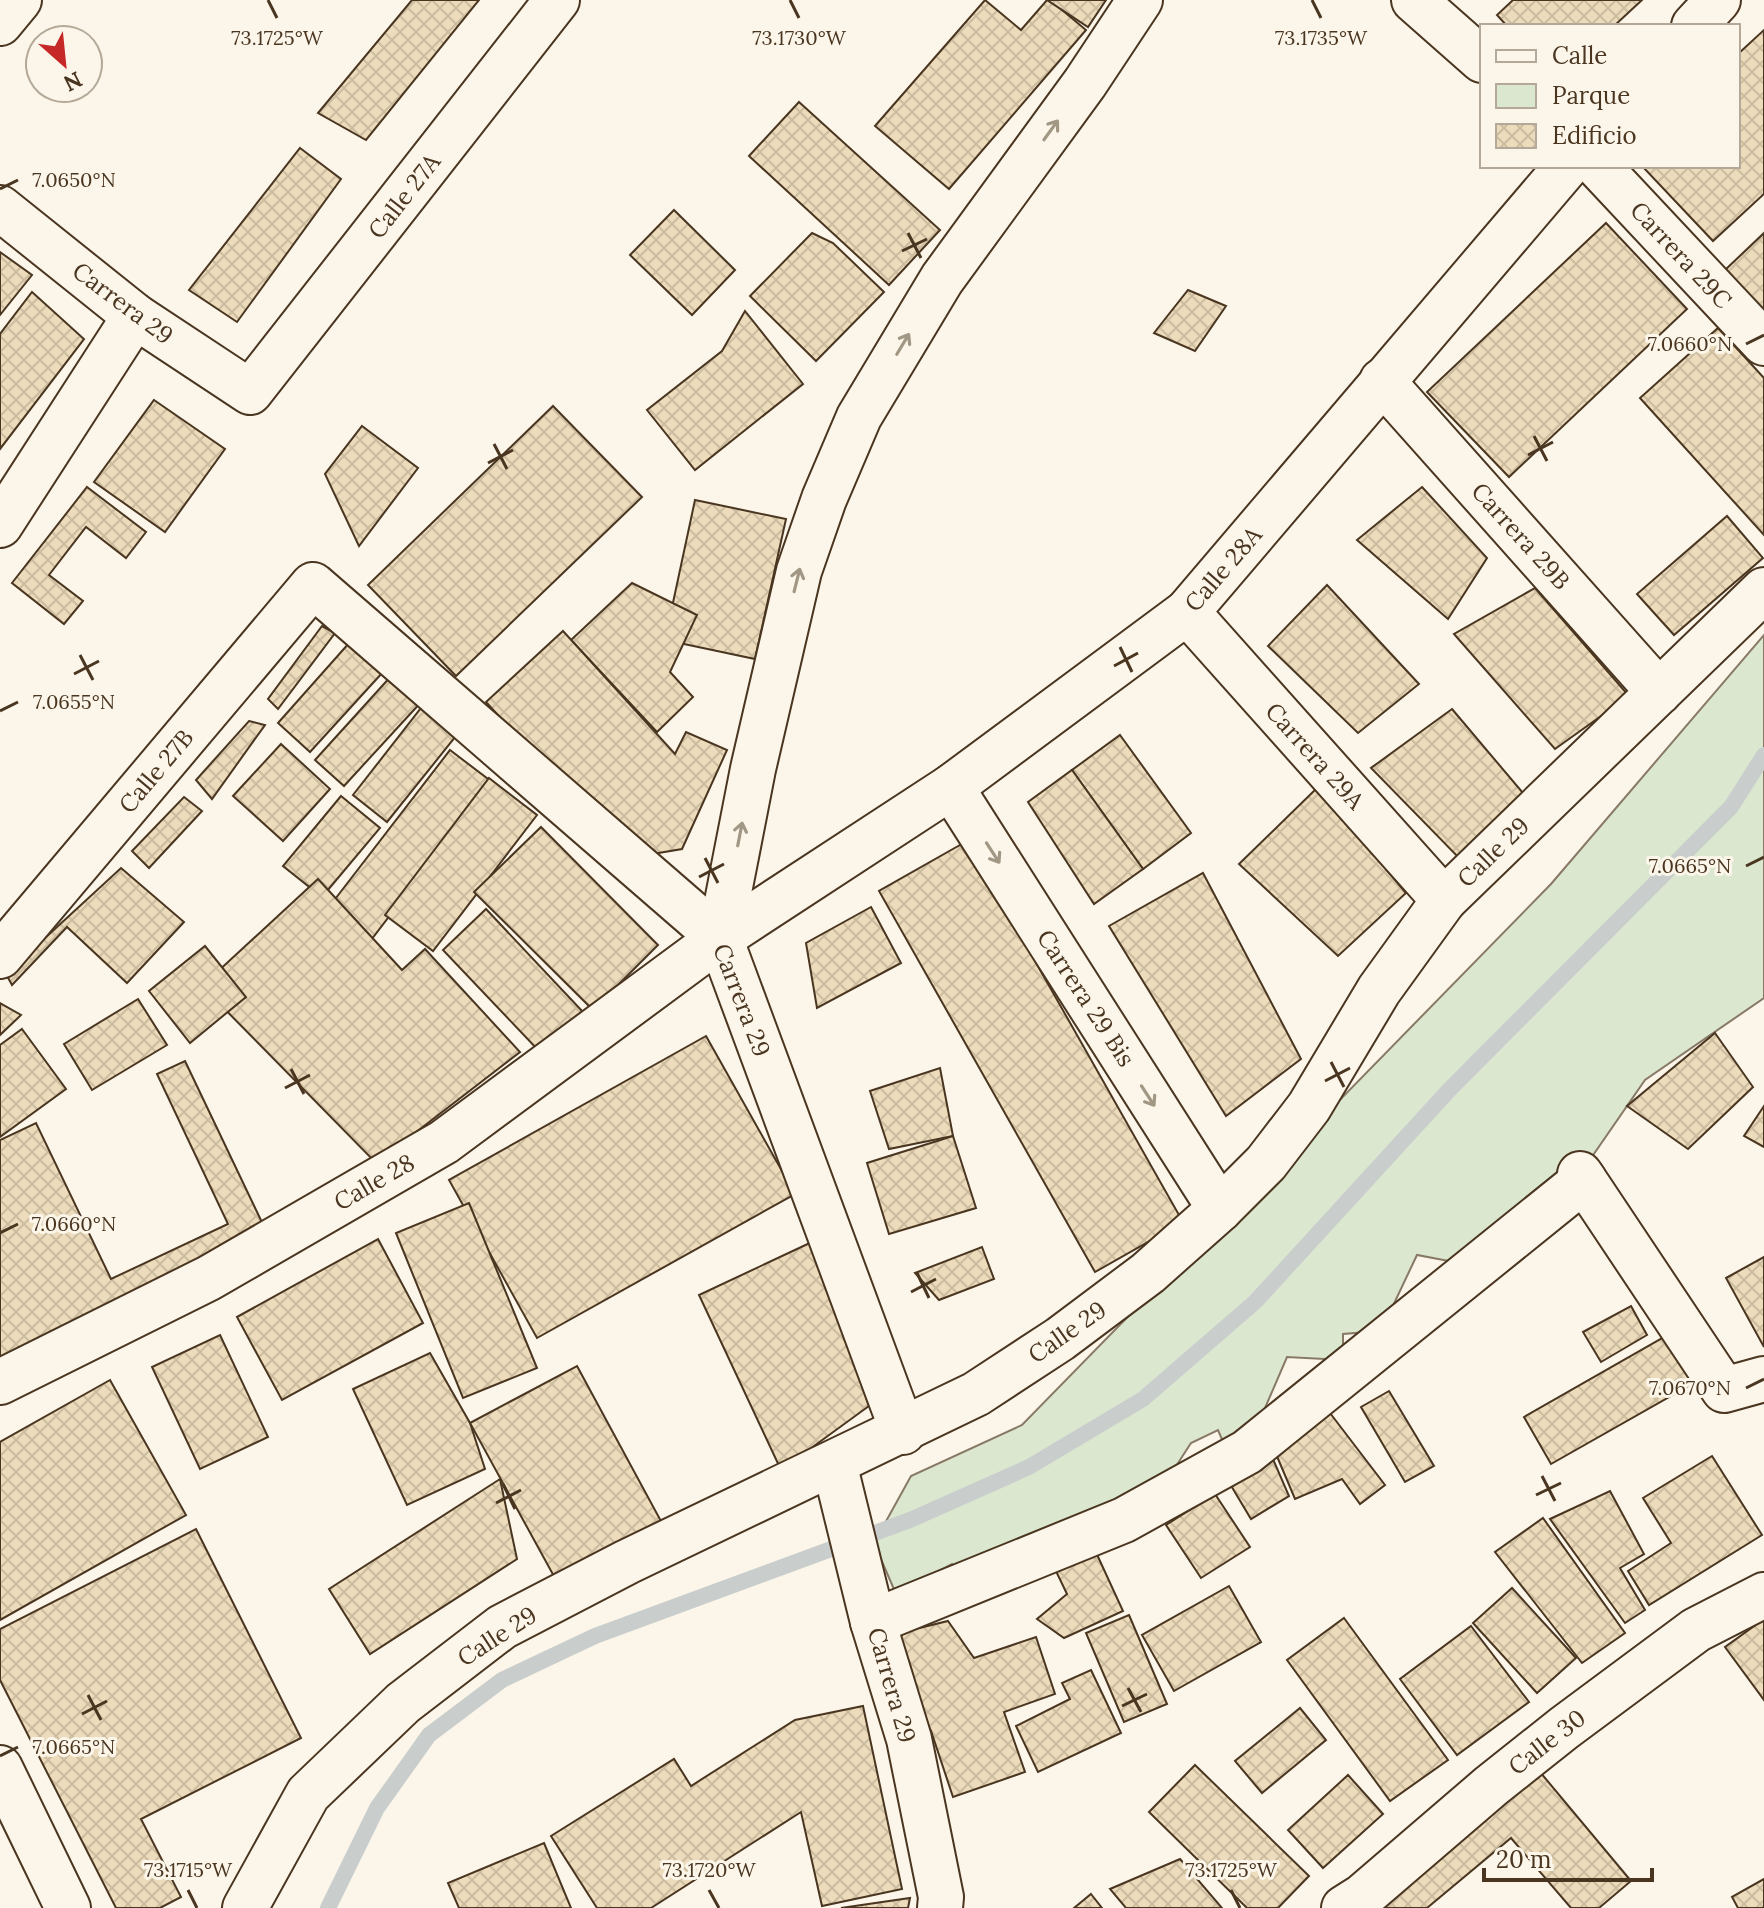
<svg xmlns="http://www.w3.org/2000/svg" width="1764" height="1908" font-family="Lora,serif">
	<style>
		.green { fill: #dce7d0; stroke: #887966; stroke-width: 2 }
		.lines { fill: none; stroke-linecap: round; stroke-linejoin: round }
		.stream { stroke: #c9cecd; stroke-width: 16 }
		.building { fill: url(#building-cross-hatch); stroke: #4a3520; stroke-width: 2 }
		.minor-casing { stroke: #4a3520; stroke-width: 48 }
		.minor { stroke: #fbf6e9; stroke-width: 44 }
		.oneway { stroke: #a29684 }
		.ticks { fill: none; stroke: #4a3520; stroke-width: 3 }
		.labels { text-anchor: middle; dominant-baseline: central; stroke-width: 6; stroke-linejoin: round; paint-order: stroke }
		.street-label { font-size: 24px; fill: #4a3520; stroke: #fbf6e9 }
		.ticks-label { font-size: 20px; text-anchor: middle; fill: #4a3520; stroke: #fbf6e9; stroke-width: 6; stroke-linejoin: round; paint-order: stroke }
	</style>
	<defs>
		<pattern id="building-cross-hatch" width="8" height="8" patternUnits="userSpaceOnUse" patternTransform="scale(2)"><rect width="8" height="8" fill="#ecdcbc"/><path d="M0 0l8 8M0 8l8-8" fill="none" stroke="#ccbda1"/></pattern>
	</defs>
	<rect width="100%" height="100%" fill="#fbf6e9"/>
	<path class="green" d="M1764,635V998L1645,1080L1580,1174L1459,1263L1417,1255L1381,1331L1343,1334V1360L1287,1357L1259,1422L1227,1451L1218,1430L1191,1443L1158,1494L970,1588L952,1564L896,1594L874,1543L911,1476L1022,1425L1551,884Z"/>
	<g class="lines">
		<path class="stream" d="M328,1908L377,1808L429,1735L502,1680L595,1636L910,1520L1029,1467L1143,1399L1255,1302L1450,1089L1731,807L1764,755"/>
	</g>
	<g class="building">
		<path d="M412,0H479L366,140L318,113Z"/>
		<path d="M985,0L1021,30L1047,0H1050L1086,30L949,189L875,126Z"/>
		<path d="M1047,0H1106L1088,27Z"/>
		<path d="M1513,0H1642L1614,26H1507L1497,15Z"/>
		<path d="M1764,30V194L1713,241L1642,166H1738V54Z"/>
		<path d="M799,102L940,230L889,285L749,156Z"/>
		<path d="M300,148L341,179L237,322L189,290Z"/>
		<path d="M674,210L735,270L692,315L630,255Z"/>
		<path d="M1606,223L1687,309L1509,477L1427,392Z"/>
		<path d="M812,233L833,243L884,292L816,361L750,296Z"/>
		<path d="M1764,233V311L1725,270Z"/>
		<path d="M0,252L32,275L0,315Z"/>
		<path d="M1188,290L1226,306L1195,351L1154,333Z"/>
		<path d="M32,292L84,339L0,449V334Z"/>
		<path d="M745,311L803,384L695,470L647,410L722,351Z"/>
		<path d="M1718,328L1764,378V535L1640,398Z"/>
		<path d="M154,400L225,449L165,532L94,482Z"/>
		<path d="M553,406L642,497L456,676L368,585Z"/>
		<path d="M362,426L418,468L359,546L325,474Z"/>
		<path d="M87,487L146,532L126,558L86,527L49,575L83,601L64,624L12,583Z"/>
		<path d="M1422,487L1487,558L1448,619L1357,540Z"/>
		<path d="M695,500L786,519L755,659L665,640Z"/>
		<path d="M1727,516L1763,558L1674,635L1637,594Z"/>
		<path d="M632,583L697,615L670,672L693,697L657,732L571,640Z"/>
		<path d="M1327,585L1419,684L1358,733L1268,646Z"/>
		<path d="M1535,588L1629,696L1555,749L1454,634Z"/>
		<path d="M322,626L335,633L278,709L268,699Z"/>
		<path d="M563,631L675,754L686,732L727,750L682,849L629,858L486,702Z"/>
		<path d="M350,642L383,672L310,752L278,723Z"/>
		<path d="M393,674L423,700L344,786L315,760Z"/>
		<path d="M421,708L456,736L387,822L353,795Z"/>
		<path d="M1452,709L1528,799L1459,858L1371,768Z"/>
		<path d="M249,721L265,725L212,799L196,780Z"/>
		<path d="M1120,735L1191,833L1143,869L1072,770Z"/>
		<path d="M281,744L330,789L283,841L233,796Z"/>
		<path d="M450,750L492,782L371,940L329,907Z"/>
		<path d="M1072,770L1143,869L1094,904L1028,802Z"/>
		<path d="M489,778L537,815L433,951L385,915Z"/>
		<path d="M1318,787L1406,893L1338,956L1239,864Z"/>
		<path d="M341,796L380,828L322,897L283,866Z"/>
		<path d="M184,797L202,811L149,868L132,851Z"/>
		<path d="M541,827L658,945L593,1010L474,892Z"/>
		<path d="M967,841L1183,1222L1095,1272L879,891Z"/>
		<path d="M121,868L184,922L127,983L67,927L12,985L6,974Z"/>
		<path d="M1203,873L1301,1059L1226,1116L1109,926Z"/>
		<path d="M318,879L402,970L425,949L520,1052L376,1163L202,986Z"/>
		<path d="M871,907L901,963L817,1008L806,943Z"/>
		<path d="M486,909L583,1012L540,1052L443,950Z"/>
		<path d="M205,946L246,997L190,1043L149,991Z"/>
		<path d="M138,999L167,1045L92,1090L64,1044Z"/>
		<path d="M0,1003L21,1015L0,1035Z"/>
		<path d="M22,1029L66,1089L0,1137V1045Z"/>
		<path d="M1715,1033L1753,1087L1688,1149L1627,1106Z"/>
		<path d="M706,1036L795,1194L537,1338L449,1180Z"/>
		<path d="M185,1061L268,1235L0,1364V1140L36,1123L111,1279L228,1224L157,1074Z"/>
		<path d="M940,1068L953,1136L889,1149L870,1091Z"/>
		<path d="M1764,1106V1147L1744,1136Z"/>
		<path d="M953,1136L976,1208L889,1234L867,1163Z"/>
		<path d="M469,1203L537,1368L463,1398L396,1233Z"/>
		<path d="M378,1239L423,1323L282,1400L237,1317Z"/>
		<path d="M812,1242L869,1406L781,1470L699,1295Z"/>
		<path d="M982,1247L994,1279L939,1300L915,1273Z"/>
		<path d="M1764,1257V1347L1726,1278Z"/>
		<path d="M1631,1306L1647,1335L1601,1362L1583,1332Z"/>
		<path d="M1673,1332L1699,1380L1551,1464L1524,1417Z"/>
		<path d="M220,1335L268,1437L200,1469L152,1367Z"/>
		<path d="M430,1353L470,1423L485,1469L407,1505L353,1389Z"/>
		<path d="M577,1366L662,1523L556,1580L470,1423Z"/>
		<path d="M110,1380L186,1515L0,1620V1442Z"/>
		<path d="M1389,1391L1434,1466L1405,1482L1361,1407Z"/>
		<path d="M1330,1413L1385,1485L1360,1504L1342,1479L1295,1499L1276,1454Z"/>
		<path d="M1269,1450L1289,1496L1251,1519L1230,1484Z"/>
		<path d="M1712,1456L1762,1535L1649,1605L1628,1571L1671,1543L1643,1498Z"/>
		<path d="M500,1479L517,1559L370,1654L329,1589Z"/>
		<path d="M1610,1491L1644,1554L1620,1568L1645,1610L1625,1623L1550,1519Z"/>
		<path d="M1215,1494L1250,1547L1201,1578L1166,1525Z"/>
		<path d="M1543,1518L1625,1633L1582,1663L1495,1552Z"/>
		<path d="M196,1529L301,1738L141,1819L181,1897L160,1908H116L0,1680V1629Z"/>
		<path d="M1094,1548L1123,1611L1064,1638L1037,1619L1067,1594L1054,1567Z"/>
		<path d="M1229,1586L1261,1642L1174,1691L1142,1635Z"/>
		<path d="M1512,1588L1576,1658L1537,1693L1473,1623Z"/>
		<path d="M1129,1615L1167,1704L1124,1722L1086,1633Z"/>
		<path d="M1344,1618L1448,1760L1390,1801L1287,1660Z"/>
		<path d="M1764,1619V1700L1725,1647Z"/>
		<path d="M948,1621L974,1658L1036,1637L1055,1694L1004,1712L1025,1772L953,1797L931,1731L879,1638Z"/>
		<path d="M1471,1626L1529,1702L1457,1755L1400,1679Z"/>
		<path d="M1091,1670L1121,1733L1038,1772L1016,1726L1070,1699L1062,1683Z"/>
		<path d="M863,1706L902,1889L822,1906L801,1812L651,1908H597L551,1836L674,1759L691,1786L795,1720Z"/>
		<path d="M1300,1708L1326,1740L1262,1793L1235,1761Z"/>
		<path d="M1530,1760L1631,1881L1599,1908H1571L1511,1838L1427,1908H1353Z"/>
		<path d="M1195,1765L1309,1876L1278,1908H1247L1149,1812Z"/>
		<path d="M1348,1775L1383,1814L1323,1868L1288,1830Z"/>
		<path d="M544,1843L571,1908H459L448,1883Z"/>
		<path d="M1180,1859L1222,1908H1126L1110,1889Z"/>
		<path d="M1764,1879V1908H1738L1732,1897Z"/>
		<path d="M1091,1894L1102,1908H1074Z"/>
		<path d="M910,1898L908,1908H841Z"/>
	</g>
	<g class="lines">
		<g class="minor-casing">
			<g id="minor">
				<path d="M1414,0L1482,60"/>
				<path d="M0,23L19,0"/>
				<path d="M1694,26L1718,0"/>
				<path d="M1598,166L1764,343"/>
				<path d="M0,208L135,316L250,392L557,0"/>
				<path d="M1382,381L1659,692"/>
				<path d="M0,525L135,316"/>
				<path d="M1187,612L1444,900"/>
				<path d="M951,787L1220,1209"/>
				<path d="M720,938L753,769L799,571L824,499L859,417L942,279L1085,83L1140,0"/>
				<path d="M0,956L313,585L720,938L903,1432"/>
				<path d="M1580,1174L1724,1390L1764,1379"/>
				<path d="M0,1382L209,1278L444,1142L720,938L951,787L1187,612L1567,166"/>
				<path d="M834,1463L873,1622L909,1739L941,1897L940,1908"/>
				<path d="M873,1622L1124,1520L1247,1452L1584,1180"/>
				<path d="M0,1768L68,1908"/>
				<path d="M245,1908L308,1794L403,1703L502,1627L627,1562L976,1394L1060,1339L1148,1273L1220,1209L1266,1163L1309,1107L1379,990L1444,900L1764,590"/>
				<path d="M1344,1908L1363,1896L1491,1786L1564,1728L1696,1630L1764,1595"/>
			</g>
		</g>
		<use href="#minor" class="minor"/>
	</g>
	<defs><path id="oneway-shaft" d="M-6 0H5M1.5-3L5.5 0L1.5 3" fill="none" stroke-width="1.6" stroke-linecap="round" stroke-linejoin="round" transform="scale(2)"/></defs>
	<g class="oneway">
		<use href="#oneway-shaft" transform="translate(1051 130) rotate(-54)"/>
		<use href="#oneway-shaft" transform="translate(903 344) rotate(-59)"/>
		<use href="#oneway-shaft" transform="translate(797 580) rotate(-76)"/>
		<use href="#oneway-shaft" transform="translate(740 834) rotate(-79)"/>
		<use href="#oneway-shaft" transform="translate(993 853) rotate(57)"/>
		<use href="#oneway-shaft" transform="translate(1148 1096) rotate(57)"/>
	</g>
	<path class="ticks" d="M268,0L277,18M790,0L799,18M1312,0L1321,18M0,189L18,180M908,233L921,258M902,251L927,239M1746,344L1764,335M1534,436L1547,461M494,444L507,469M1528,455L1553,442M488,463L513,450M1120,647L1132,672M80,655L93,680M1114,666L1138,653M74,674L99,661M0,711L18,702M705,858L718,883M1746,866L1764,857M699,877L724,864M1331,1062L1344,1087M291,1069L304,1094M1325,1081L1350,1068M285,1088L310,1075M0,1233L18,1224M917,1273L929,1298M911,1292L936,1279M1746,1388L1764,1379M1542,1476L1555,1501M503,1484L515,1509M1536,1495L1561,1483M496,1503L521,1490M1128,1688L1141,1712M88,1695L101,1720M1122,1706L1147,1694M82,1714L107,1701M0,1756L18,1747M188,1890L197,1908M709,1890L719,1908M1231,1890L1240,1908"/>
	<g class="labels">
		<g class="street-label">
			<text transform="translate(404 196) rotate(-52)">Calle 27A</text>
			<text transform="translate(1681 255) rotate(47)">Carrera 29C</text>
			<text transform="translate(123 303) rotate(37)">Carrera 29</text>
			<text transform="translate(1521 536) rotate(48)">Carrera 29B</text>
			<text transform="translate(1223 569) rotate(-49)">Calle 28A</text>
			<text transform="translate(1315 756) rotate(48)">Carrera 29A</text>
			<text transform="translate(156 771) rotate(-50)">Calle 27B</text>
			<text transform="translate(1493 852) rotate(-44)">Calle 29</text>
			<text transform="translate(1086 998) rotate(57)">Carrera 29 Bis</text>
			<text transform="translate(742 1000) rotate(69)">Carrera 29</text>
			<text transform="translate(374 1182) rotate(-30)">Calle 28</text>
			<text transform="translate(1067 1332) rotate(-35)">Calle 29</text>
			<text transform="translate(497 1636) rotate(-33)">Calle 29</text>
			<text transform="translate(892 1685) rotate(74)">Carrera 29</text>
			<text transform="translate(1547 1742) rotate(-38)">Calle 30</text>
		</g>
	</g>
	<g class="ticks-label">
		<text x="277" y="45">73.1725°W</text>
		<text x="799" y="45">73.1730°W</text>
		<text x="1321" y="45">73.1735°W</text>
		<text x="74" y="187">7.0650°N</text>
		<text x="1690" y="351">7.0660°N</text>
		<text x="74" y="709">7.0655°N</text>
		<text x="1690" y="873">7.0665°N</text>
		<text x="74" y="1231">7.0660°N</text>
		<text x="1690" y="1395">7.0670°N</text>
		<text x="74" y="1754">7.0665°N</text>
		<text x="188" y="1877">73.1715°W</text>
		<text x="709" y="1877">73.1720°W</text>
		<text x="1231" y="1877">73.1725°W</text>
	</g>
	<rect x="1480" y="24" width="260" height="144" fill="#fbf6e9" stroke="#b4a999" stroke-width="2"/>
	<rect x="1496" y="50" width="40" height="12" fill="#fbf6e9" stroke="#b4a999" stroke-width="2"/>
	<text x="1552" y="64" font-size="24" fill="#4a3520">Calle</text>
	<rect x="1496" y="84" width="40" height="24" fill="#dce7d0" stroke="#b4a999" stroke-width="2"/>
	<text x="1552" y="104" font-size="24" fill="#4a3520">Parque</text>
	<rect x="1496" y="124" width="40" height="24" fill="url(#building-cross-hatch)" stroke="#b4a999" stroke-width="2"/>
	<text x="1552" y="144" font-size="24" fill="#4a3520">Edificio</text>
	<g transform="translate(64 64) rotate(153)"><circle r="38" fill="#fbf6e9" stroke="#b4a999" stroke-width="2"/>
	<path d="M0-6L14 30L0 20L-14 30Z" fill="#c62828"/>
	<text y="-12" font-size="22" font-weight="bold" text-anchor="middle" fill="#4a3520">N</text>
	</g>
	<path d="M1484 1868v12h168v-12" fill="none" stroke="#4a3520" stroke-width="4"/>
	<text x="1496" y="1868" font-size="24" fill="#4a3520" stroke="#fbf6e9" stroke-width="6" paint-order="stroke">20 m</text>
</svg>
